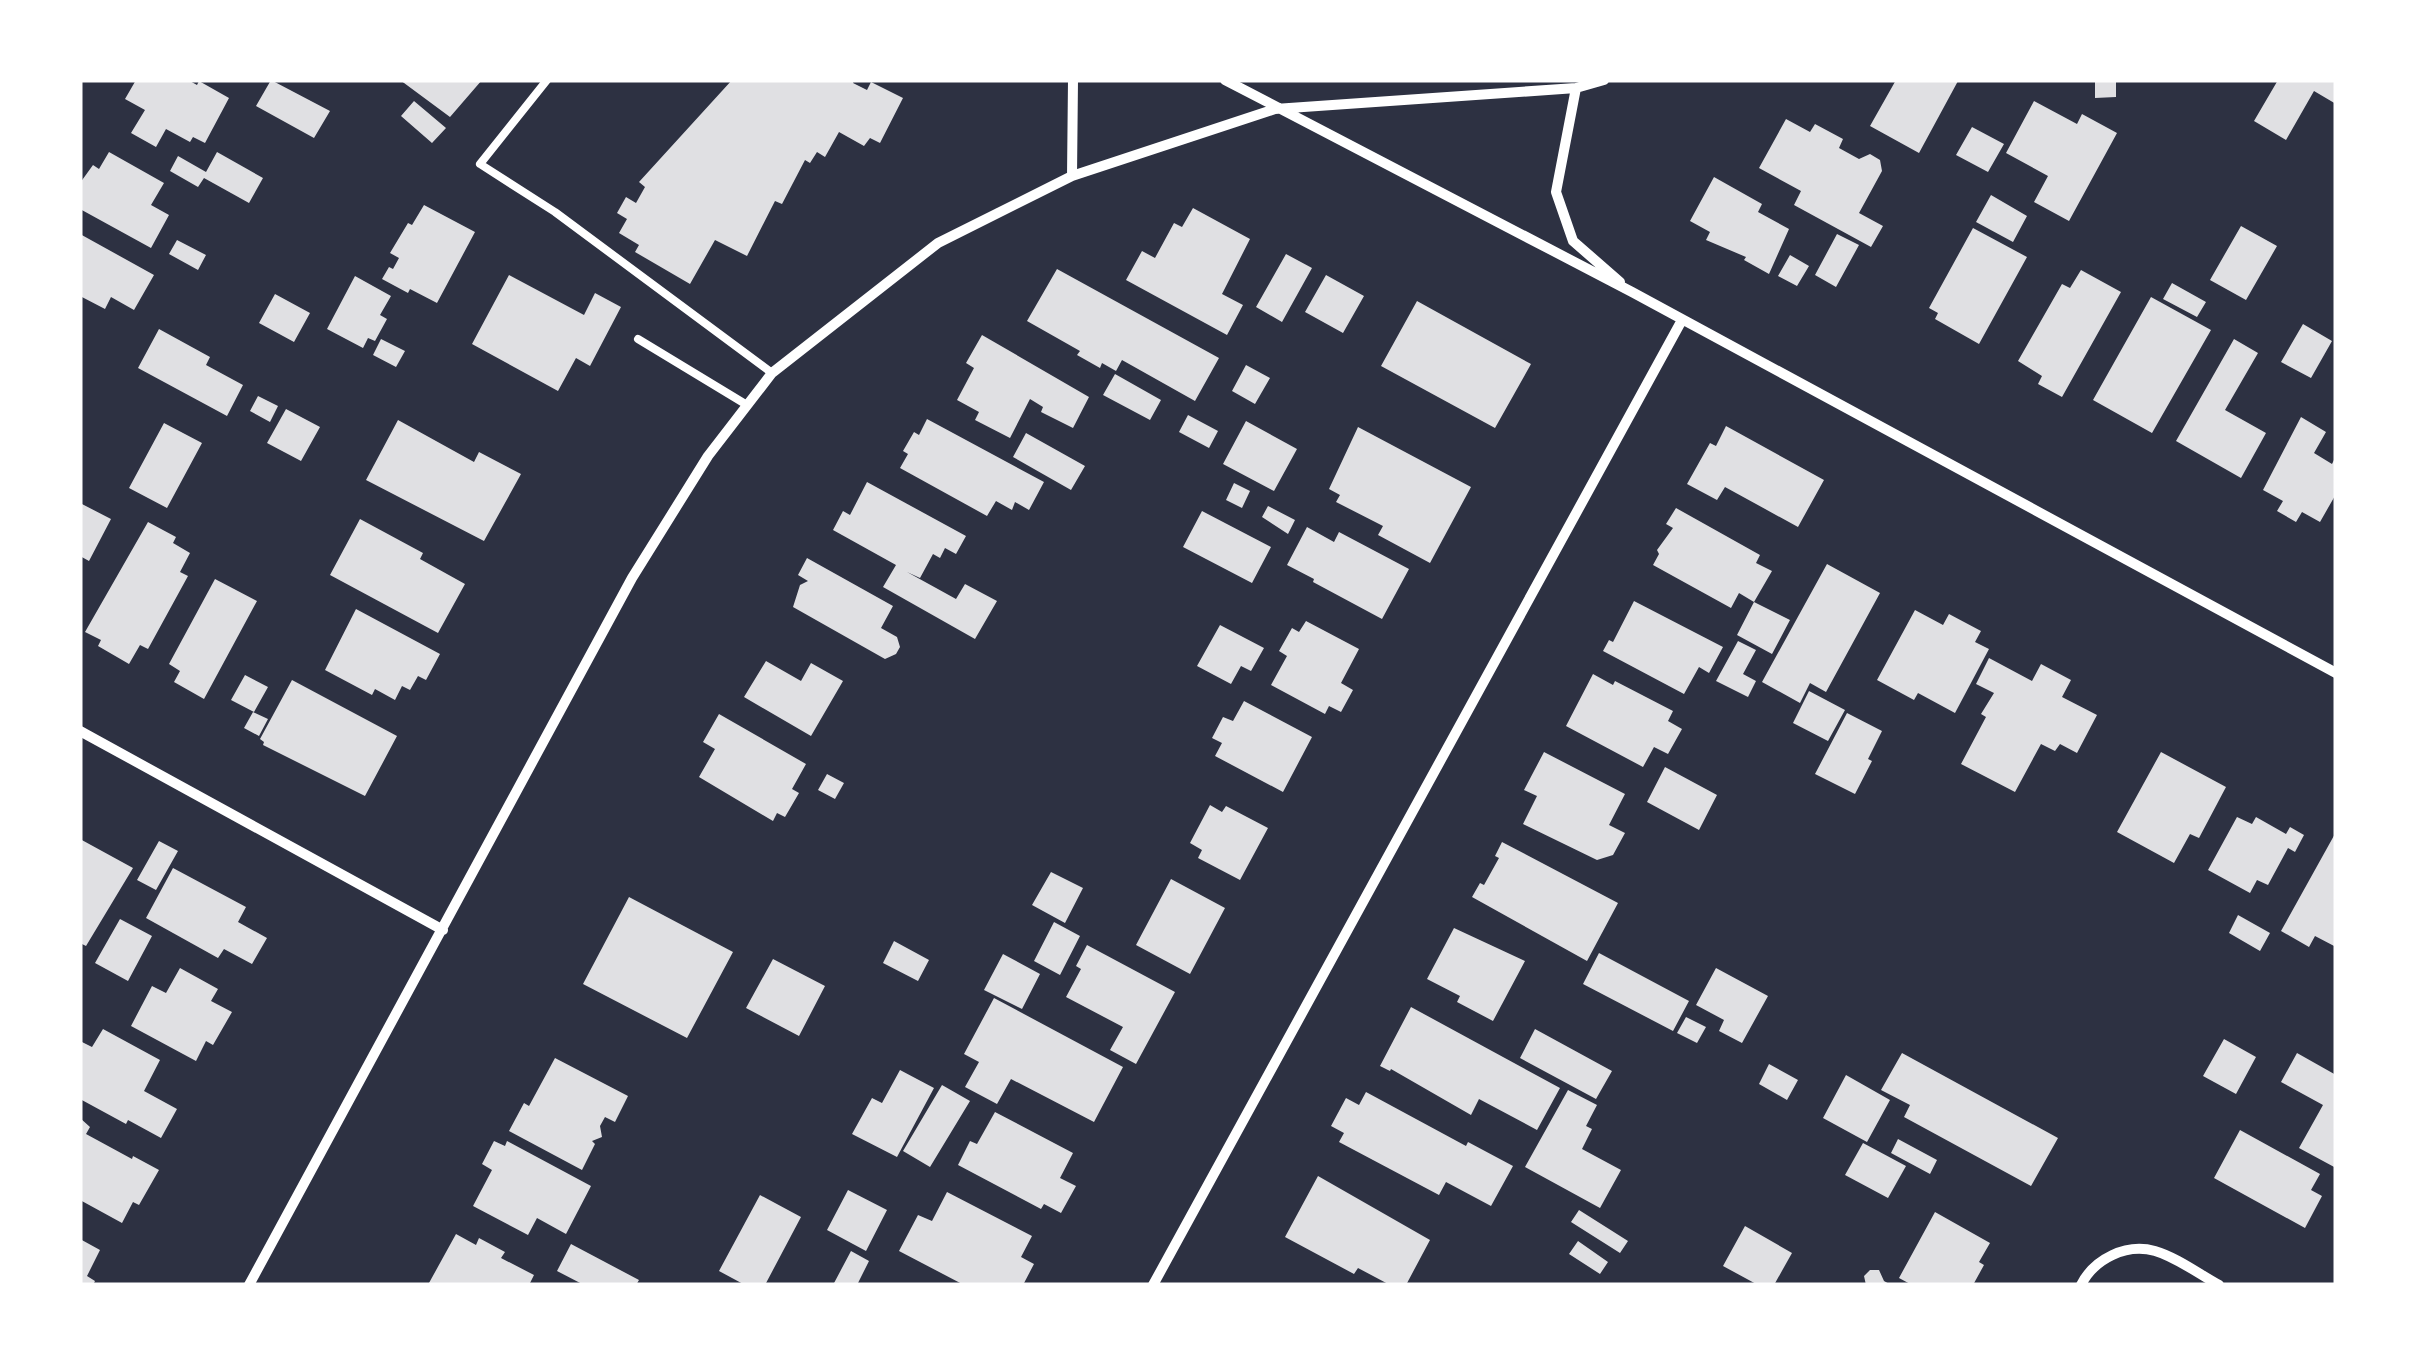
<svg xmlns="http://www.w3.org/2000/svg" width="2416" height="1365" font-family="'Space Grotesk',sans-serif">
<rect width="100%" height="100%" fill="#2d3142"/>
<path fill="#e0e0e3" d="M136 80H188L197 85 199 81 229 98 205 143 193 137 190 142 166 129 156 147 131 133 145 110 125 99Z
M271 80 330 111 314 138 256 106Z
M400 80H482L450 117Z
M732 80H854L853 83 867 90 871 82 903 98 880 143 870 138 864 146 839 132 825 157 817 152 810 163 805 160 782 204 775 201 747 256 715 240 690 284 635 252 639 245 619 233 627 219 617 213 626 197 636 203 645 187 639 182Z
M1896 80 1958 81 1919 153 1870 126Z
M2095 80H2116V97L2095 98Z
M2278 80H2336V104L2314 91 2286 140 2254 121Z
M414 101 446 128 432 143 401 116Z
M2034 101 2077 124 2082 114 2117 133 2069 221 2034 202 2048 176 2006 153Z
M1786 119 1810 132 1815 124 1843 139 1839 148 1859 159 1870 154 1880 160 1882 171 1859 213 1883 226 1871 247 1794 205 1801 191 1759 168Z
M1972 127 2004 144 1988 172 1956 155Z
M109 152 164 183 151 205 169 215 151 248 80 209V183L93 165 99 169Z
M217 152 263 178 249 203 204 178 198 187 170 171 178 156 206 172Z
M1714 177 1762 204 1758 212 1789 229 1769 274 1744 260 1746 257 1706 240 1710 232 1690 221Z
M1991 195 2027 216 2013 242 1976 222Z
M424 205 475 232 437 303 410 289 408 293 382 279 389 267 393 269 399 258 390 253 408 223 412 225Z
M1193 208 1250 239 1222 294 1243 305 1227 335 1126 280 1142 251 1155 258 1174 223 1182 227Z
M2241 226 2277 246 2246 300 2210 280Z
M1973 228 2027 257 1979 344 1935 319 1938 313 1929 308Z
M80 234 154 275 134 310 111 297 105 309 80 296Z
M1837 234 1859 245 1836 287 1815 275Z
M177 240 206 255 198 270 169 254Z
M1286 254 1312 268 1282 322 1256 307Z
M1790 255 1809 266 1797 286 1778 276Z
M1057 269 1219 358 1195 401 1122 360 1116 371 1102 363 1100 368 1077 355 1080 351 1027 321Z
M2081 270 2121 292 2062 397 2038 384 2042 376 2018 361 2062 284 2070 288Z
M509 275 584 315 595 293 621 307 590 366 576 358 558 391 472 344Z
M1326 275 1364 296 1343 333 1305 312Z
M355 276 391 296 380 315 387 319 375 341 368 338 363 348 327 329Z
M2172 283 2206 302 2197 317 2163 299Z
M275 294 310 313 294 342 259 323Z
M2151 297 2211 330 2152 433 2093 400Z
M1417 301 1531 364 1495 428 1381 366Z
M2303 324 2332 341 2311 378 2281 362Z
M159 329 210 357 206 365 243 385 227 416 138 368Z
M982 335 1089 397 1073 428 1041 412 1043 407 1030 399 1010 438 975 420 979 412 957 400 974 368 966 363Z
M381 339 405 351 396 367 373 355Z
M2234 339 2258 353 2225 410 2266 433 2241 478 2176 441Z
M1246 365 1270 378 1255 404 1232 391Z
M1115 374 1161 400 1150 420 1103 395Z
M258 396 278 406 270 422 250 411Z
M286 409 320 427 301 461 267 443Z
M1188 415 1218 431 1209 448 1179 432Z
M2301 417 2326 432 2314 453 2332 464 2336 456V494L2320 522 2302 512 2296 522 2277 511 2283 501 2263 490Z
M927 419 1044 482 1029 510 1015 502 1012 510 996 501 987 516 900 468 908 454 903 451 914 432 919 435Z
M398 420 474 462 479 452 521 474 484 541 366 480Z
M1246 421 1297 449 1274 491 1223 464Z
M164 423 202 443 167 508 129 488Z
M1726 426 1824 480 1798 527 1725 487 1717 500 1687 484 1710 443 1716 446Z
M1358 427 1471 487 1430 563 1378 535 1383 526 1336 502 1340 495 1329 489Z
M1026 433 1085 466 1071 490 1013 457Z
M867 482 966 536 956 554 945 548 940 558 933 554 920 578 907 572 956 599 965 584 997 601 975 639 883 587 896 565 833 530 843 511 850 515Z
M1234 483 1250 491 1242 508 1226 500Z
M80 503 111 519 89 561 80 556Z
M1268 506 1295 520 1288 534 1262 517Z
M1676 508 1760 555 1756 563 1772 571 1754 602 1739 593 1731 608 1653 565 1659 554 1657 550 1673 528 1666 524Z
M1202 511 1271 547 1252 583 1183 547Z
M360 519 423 553 420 559 465 584 438 633 330 575Z
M148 522 176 537 173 543 190 553 180 572 188 576 148 649 140 645 129 664 98 646 101 640 85 632Z
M1307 527 1334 542 1339 532 1409 569 1382 619 1313 582 1314 579 1287 565Z
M807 558 893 606 881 628 897 637 900 647 896 654 885 659 793 607 800 585 808 581 798 575Z
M1827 564 1880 593 1826 692 1810 683 1800 703 1762 682Z
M215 579 257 601 204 699 174 682 180 671 169 664Z
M1634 601 1723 647 1709 673 1699 667 1684 694 1603 651 1609 640 1613 642Z
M1754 602 1790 620 1772 654 1737 635Z
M356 609 440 654 426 680 418 676 410 690 402 686 395 700 375 689 372 695 325 670Z
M1915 610 1943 625 1949 614 1981 631 1975 642 1989 649 1955 713 1918 693 1914 700 1877 680Z
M1306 621 1359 649 1341 683 1353 690 1341 712 1329 706 1325 714 1271 685 1287 656 1279 651 1292 628 1299 632Z
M1220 625 1264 648 1251 671 1241 666 1231 684 1197 666Z
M1738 641 1756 650 1743 674 1756 681 1748 697 1716 681Z
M1989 658 2032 681 2041 664 2071 680 2062 697 2097 715 2077 753 2060 744 2055 751 2041 744 2015 792 1961 764 1986 717 1981 714 1994 693 1976 684Z
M766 661 801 681 811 663 843 681 811 736 744 697Z
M1593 674 1613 685 1615 681 1673 711 1668 721 1682 729 1668 754 1654 747 1643 767 1566 726Z
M245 675 268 687 254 712 231 700Z
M292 680 397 736 365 796 263 745 264 742 260 739Z
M1809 691 1845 710 1828 741 1793 723Z
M1244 701 1312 737 1283 792 1215 756 1222 743 1212 738 1223 717 1233 721Z
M253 712 268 719 259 736 244 728Z
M1847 713 1882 731 1868 759 1872 761 1855 794 1815 774Z
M719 714 806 764 792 789 799 793 785 817 777 813 773 821 699 777 715 749 703 742Z
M1544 752 1625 794 1609 825 1625 833 1613 855 1597 860 1523 824 1537 796 1524 790Z
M2161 752 2226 787 2199 838 2190 834 2174 863 2117 832Z
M1665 767 1717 795 1699 830 1647 802Z
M827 774 844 783 835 799 818 790Z
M1210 805 1222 812 1226 806 1268 828 1240 880 1198 858 1202 850 1190 843Z
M2237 817 2252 824 2256 817 2286 834 2290 827 2304 835 2295 852 2288 848 2268 885 2257 880 2250 893 2208 870Z
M2336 832V947L2315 936 2309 947 2281 931Z
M80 839 133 868 86 946 80 943Z
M159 841 178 851 156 890 137 880Z
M1502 842 1618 903 1587 961 1472 897 1480 883 1484 885 1499 858 1495 856Z
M173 868 246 907 238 922 267 938 252 964 224 949 218 958 146 918Z
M1051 872 1083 888 1065 923 1032 905Z
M1171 879 1225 908 1190 974 1136 945Z
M629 897 733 952 687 1038 583 984Z
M2238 915 2270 933 2260 951 2229 933Z
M120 919 152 936 128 981 95 963Z
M1054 922 1080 936 1060 975 1034 961Z
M1454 928 1525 961 1493 1021 1457 1002 1460 996 1427 979Z
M894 941 929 960 918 981 883 963Z
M1087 945 1175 992 1136 1064 1110 1050 1123 1027 1066 997 1081 969 1076 966Z
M1599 953 1689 1001 1673 1031 1583 984Z
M1003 954 1040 974 1022 1009 984 990Z
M773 959 825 986 799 1036 746 1008Z
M180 968 218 989 211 1001 232 1012 213 1045 206 1041 196 1061 131 1026 152 986 166 993Z
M1716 968 1768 996 1742 1043 1719 1031 1724 1020 1696 1005Z
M994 998 1123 1067 1094 1122 1011 1079 997 1104 965 1087 979 1062 964 1054Z
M1411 1007 1560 1088 1537 1130 1479 1099 1471 1115 1391 1069 1390 1071 1380 1066Z
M1686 1017 1706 1027 1697 1043 1677 1033Z
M103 1029 160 1060 144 1091 177 1109 161 1138 128 1120 126 1124 80 1099V1041L92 1047Z
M1535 1029 1612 1071 1596 1099 1520 1058Z
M2224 1039 2256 1057 2236 1094 2203 1076Z
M1902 1053 2058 1138 2031 1186 1904 1117 1910 1105 1881 1090Z
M2297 1053 2336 1075V1168L2299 1148 2323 1105 2281 1082Z
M555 1058 628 1096 615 1122 605 1117 600 1126 602 1137 592 1141 595 1144 582 1170 509 1131 524 1103 529 1106Z
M1769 1064 1798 1080 1787 1100 1759 1084Z
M900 1070 934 1088 897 1157 852 1134 872 1098 882 1103Z
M1846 1075 1890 1100 1867 1142 1823 1118Z
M942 1085 970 1101 930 1167 903 1151Z
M1568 1090 1597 1105 1586 1126 1592 1129 1582 1149 1621 1170 1600 1208 1525 1167Z
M1366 1092 1466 1146 1468 1142 1513 1166 1491 1206 1446 1182 1439 1195 1339 1142 1344 1133 1331 1126 1346 1098 1359 1105Z
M995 1112 1073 1153 1060 1178 1076 1186 1061 1213 1044 1204 1041 1209 958 1165 970 1141 977 1144Z
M80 1118 90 1127 86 1134 132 1159 133 1156 159 1170 139 1205 133 1202 122 1223 80 1200Z
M2240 1130 2320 1174 2311 1190 2322 1196 2305 1228 2214 1178Z
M1898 1139 1937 1160 1930 1174 1891 1153Z
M494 1141 505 1146 507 1141 591 1186 566 1234 537 1218 528 1235 473 1206 492 1170 482 1164Z
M1863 1143 1906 1166 1888 1198 1845 1175Z
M1318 1176 1430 1240 1406 1285H1390L1358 1268 1354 1274 1285 1237Z
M848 1190 887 1210 866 1251 827 1230Z
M947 1192 1032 1236 1021 1257 1034 1264 1023 1285H964L899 1251 918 1215 932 1221Z
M760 1195 801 1217 765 1285H745L719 1271Z
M1579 1210 1628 1241 1620 1253 1571 1222Z
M1935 1212 1990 1243 1979 1262 1984 1265 1973 1285H1912L1899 1278Z
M1745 1226 1792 1253 1774 1285H1758L1723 1266Z
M456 1234 476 1245 479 1238 505 1252 501 1258 534 1275 529 1285 429 1283Z
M80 1239 100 1250 87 1276 95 1281 93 1285H80Z
M1578 1241 1608 1262 1600 1274 1569 1254Z
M571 1244 639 1280 636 1285H584L557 1271Z
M851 1251 869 1261 857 1285H833Z
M1870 1270H1879L1884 1281 1891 1285H1866L1864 1276Z"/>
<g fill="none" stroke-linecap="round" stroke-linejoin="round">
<path stroke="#fff" stroke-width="8" d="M547 80 480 164 555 212 772 373
M638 339 747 405"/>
<path stroke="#fff" stroke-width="10" d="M1225 80 1632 292 2336 673
M1576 88 1556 192 1573 241 1620 282
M1072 176 1073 80
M80 731 443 930
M249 1285 632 578 708 456 772 373 938 243 1072 176 1275 109 1576 88 1604 80
M1153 1285 1682 320
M2081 1285C2094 1259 2126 1243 2155 1251 2176 1257 2199 1274 2219 1285"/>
</g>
<rect width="2416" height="1365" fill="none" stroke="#ffffff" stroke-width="165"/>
</svg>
